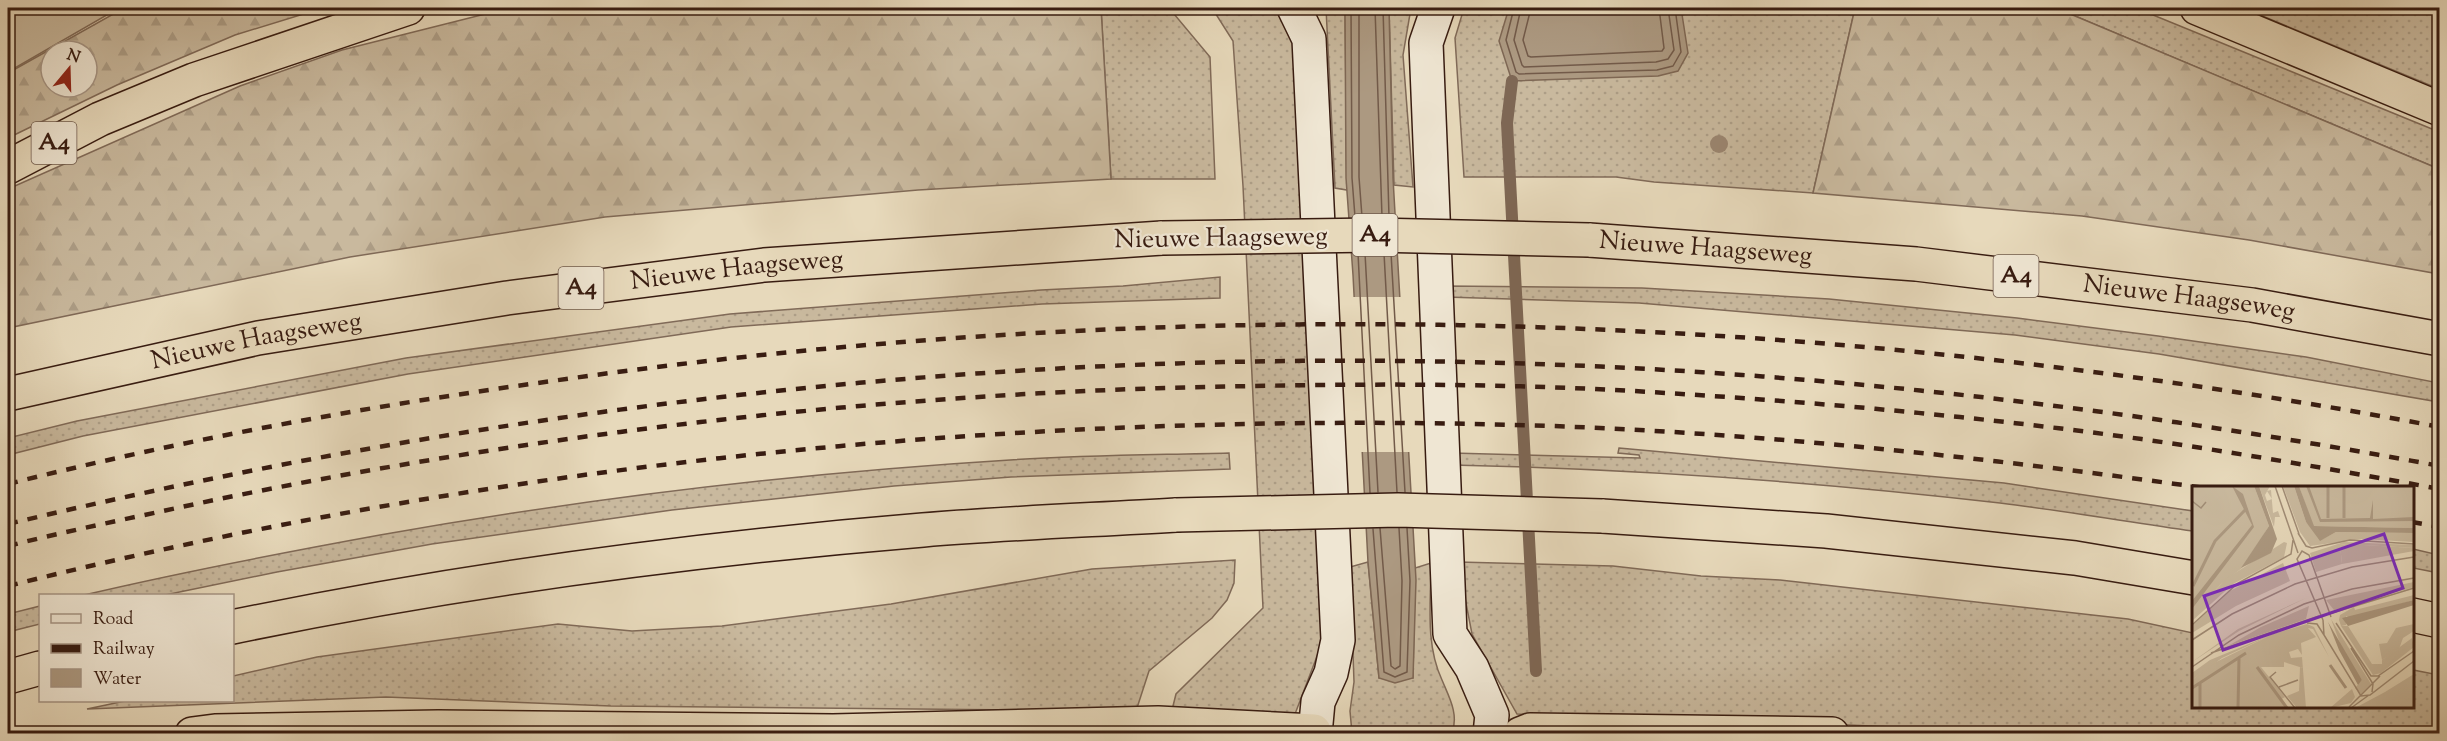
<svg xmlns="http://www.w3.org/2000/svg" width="2447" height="741" font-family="'Sorts Mill Goudy',serif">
<defs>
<pattern id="grass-dots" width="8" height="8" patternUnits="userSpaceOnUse" patternTransform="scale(1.5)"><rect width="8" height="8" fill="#c9b99e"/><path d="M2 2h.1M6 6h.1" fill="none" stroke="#ad9e87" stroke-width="1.8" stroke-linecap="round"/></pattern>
<pattern id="forest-firs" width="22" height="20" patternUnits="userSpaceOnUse" patternTransform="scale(1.5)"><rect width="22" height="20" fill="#c9b99e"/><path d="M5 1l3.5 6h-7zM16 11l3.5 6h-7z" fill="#ad9e87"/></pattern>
</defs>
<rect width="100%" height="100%" fill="#e7d9bb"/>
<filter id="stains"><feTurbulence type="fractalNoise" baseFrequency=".00333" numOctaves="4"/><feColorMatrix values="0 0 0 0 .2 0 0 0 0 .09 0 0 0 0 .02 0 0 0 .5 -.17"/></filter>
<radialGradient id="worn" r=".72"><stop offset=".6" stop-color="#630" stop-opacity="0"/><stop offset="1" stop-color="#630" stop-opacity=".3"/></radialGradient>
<path fill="url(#grass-dots)" stroke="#806a58" stroke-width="1.5" d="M1101 8H1173L1174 14 1210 57 1215 179H1111Z
M1212 8H1278L1300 57 1327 630 1295 714H1171L1176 694 1263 608 1243 186 1233 41Z
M1326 8H1345L1347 190 1335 188Z
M1389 8H1411L1403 55 1413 187 1394 185Z
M1464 8H1855L1813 193 1654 182 1616 177H1464L1455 38Z
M2056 8H2136L2432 129 2439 132V169Z
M2243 8H2439V89Z
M1220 277V298L1042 304 731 327 408 374 83 436 8 455V438L77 421 406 358 730 314 1041 290 1123 286Z
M1445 286 1642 288 1829 299 2017 318 2158 336 2306 357 2439 383V402L2159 354 2015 335 1639 303 1446 297Z
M1619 448 2004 483 2193 511V531C2129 522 2065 511 2000 503 1819 482 1635 469 1452 465V453L1640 458 1639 455 1618 453Z
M1229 453 1230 469 1011 477 894 486 672 510 432 544 277 572 165 595H84C182 572 281 553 380 535 589 498 798 473 1010 460 1084 455 1155 455 1229 453Z
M2413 549 2439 555V573L2413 568Z
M1235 560 1234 583 1227 600 1212 618 1149 671 1136 711 611 706 386 697 87 709 125 701 232 700 233 676 317 657 558 624 632 631 722 626 891 604 1092 569Z
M1368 562 1379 678H1413L1415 568 1431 563C1431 602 1425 644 1442 680 1449 697 1459 714 1452 733H1352L1350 711 1354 682 1350 567Z
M1458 562 1613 566 1701 576 1780 580 2128 619 2193 633 2194 706H2412L2413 670 2439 675V733L2045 734 1718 719 1517 714 1472 634Z
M40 606V624L8 632V614Z"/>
<path fill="url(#forest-firs)" stroke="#806a58" stroke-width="1.5" fill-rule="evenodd" d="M124 8H323L235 35 117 85 8 138V73ZM51 51H87V87H51Z
M509 8H1101L1111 179 918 190 605 217 350 257 8 328V189L240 86 342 50Z
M1855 8H2056L2439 169V274L2249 240 2082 216 1813 193Z"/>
<path fill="#c9b99e" stroke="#806a58" stroke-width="1.5" d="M8 8H119L8 72Z"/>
<path fill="#ac9981" stroke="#7e6754" stroke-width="1.5" d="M1345 8H1389L1393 178 1416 580 1413 678 1395 683 1379 678 1368 562 1353 275 1346 178Z
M1509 8H1681L1688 53 1678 71 1658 76 1512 81 1499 41Z"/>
<path fill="#e7d9bb" d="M1351 297H1403L1411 452H1359Z"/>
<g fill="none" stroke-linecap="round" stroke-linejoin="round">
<path stroke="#725a49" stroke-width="1.5" d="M1351 8 1352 178 1355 217
M1359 8V177L1362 217
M1375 8 1382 217
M1383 8 1389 217
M1514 8 1506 40 1516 72 1519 74 1657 70 1673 66 1681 52 1675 8
M1521 8 1514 40 1522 65 1524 67 1656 62 1668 59 1674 50 1668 8
M1531 8 1523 40 1528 56 1531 57 1662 51 1664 48 1659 8
M1358 253 1370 493
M1365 253 1378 492
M1384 253 1397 492
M1391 253 1405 492
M1380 528 1391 666 1395 669 1400 666 1402 581 1399 528
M1373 529 1384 672 1395 677 1407 672 1410 581 1407 528"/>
<path stroke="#7e6754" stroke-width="12" d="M1512 81 1507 123 1536 671"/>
<g stroke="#381c11" stroke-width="36">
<path id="secondary" d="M1294 8 1309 39 1338 640 1331 673 1318 702 1315 734
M1438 8 1426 43 1450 634 1472 668 1492 715 1490 734"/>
</g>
<g stroke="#381c11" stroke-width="36">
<g id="motorway">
<path d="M2197 8 2440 109"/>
<path d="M8 167 100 119 194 80 408 8"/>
<path id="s1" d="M1589 240 1916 264 2252 305 2440 339"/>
<path id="s2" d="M8 394 258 338 507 298 764 265 1162 238"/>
<path d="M1602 516 1826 531 2075 558 2194 578"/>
<path d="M2412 615 2440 621"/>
<path d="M232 627C460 580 692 549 923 530 1007 523 1092 520 1176 515"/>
<path d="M8 677 40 668"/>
<path d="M192 734 215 731 438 727 833 731 1158 723 1314 731"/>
<path d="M1520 734 1530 730 1832 734"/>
</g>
</g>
<use href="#secondary" stroke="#efe6d3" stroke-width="33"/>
<use href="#motorway" stroke="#e7d9bb" stroke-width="33"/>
<path stroke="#381c11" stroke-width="4.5" stroke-dasharray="10 10" stroke-linecap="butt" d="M8 484C186 439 369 406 552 381 1182 291 1815 309 2440 427
M2412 522 2440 527
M8 524C462 415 931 356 1399 361 1748 364 2096 402 2440 466
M8 546C71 530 136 517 200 503 517 437 841 398 1165 388 1321 384 1477 382 1633 391 1805 401 1977 416 2148 440 2245 454 2342 471 2440 489
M8 586C507 460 1038 409 1552 426 1771 434 1988 458 2205 488"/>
<g stroke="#381c11" stroke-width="36" stroke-linecap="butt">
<path id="motorway-bridge" d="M1162 238 1375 235 1589 240
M1176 515 1398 510 1602 516"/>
</g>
<use href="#motorway-bridge" stroke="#e7d9bb" stroke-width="33"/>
</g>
<circle fill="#9b8671" cx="1719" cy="144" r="9"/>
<g text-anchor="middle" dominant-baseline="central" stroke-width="4.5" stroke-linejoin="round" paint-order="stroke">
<g fill="#efe6d3" stroke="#6f594b" stroke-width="1.5">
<rect x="31.5" y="122" width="45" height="42" rx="4.5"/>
<rect x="1352.5" y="214" width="45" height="42" rx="4.5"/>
<rect x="1993.5" y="255" width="45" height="42" rx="4.5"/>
<rect x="558.5" y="267" width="45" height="42" rx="4.5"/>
</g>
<g font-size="24" font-weight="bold" fill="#381c11">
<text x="54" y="143">A4</text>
<text x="1375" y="235">A4</text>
<text x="2016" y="276">A4</text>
<text x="581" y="288">A4</text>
</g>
<g font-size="26" fill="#381c11" stroke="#efe6d3">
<text transform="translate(1221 239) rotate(-1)">Nieuwe Haagseweg</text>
<text stroke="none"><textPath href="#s1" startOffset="117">Nieuwe Haagseweg</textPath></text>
<text stroke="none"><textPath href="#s2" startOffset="740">Nieuwe Haagseweg</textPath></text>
<text stroke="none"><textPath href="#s1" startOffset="603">Nieuwe Haagseweg</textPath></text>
<text stroke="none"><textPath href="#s2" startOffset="254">Nieuwe Haagseweg</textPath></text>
</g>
</g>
<g transform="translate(2192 486)">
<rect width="222" height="222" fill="#e7d9bb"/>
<path d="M54 0H62L77 40 50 82 28 99 61 54ZM67 0H78L73 9 75 15 80 13 75 5 79 4 81 27 86 25 88 31H83L82 41ZM91 0H102L114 36 131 53 144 46 222 47V56L169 53 118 60 108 46ZM152 56 222 59V62L155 58 148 59 150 78 124 86 118 67ZM222 96V101L142 124 134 114ZM222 109V114L159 132 154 130V139L149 140 147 134 148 129 162 121 163 124ZM114 112 47 145 0 176 46 143ZM117 120 114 133 36 160 69 141ZM139 133 179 198 169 208 163 202 170 194 152 168ZM115 138 122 141 137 171 121 143 116 142 124 151 109 157 110 169 106 163 97 166 99 172 110 171 114 222H111V182L92 176V181H69L93 211 88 214 94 222H0V194L20 178 81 148ZM222 138V145L211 152 207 163 190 174 187 158 195 157 204 142ZM160 203 163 211 159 217 138 222Z" fill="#c9b99e"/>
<path d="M107 0H114L138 36 222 35V42L121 40ZM92 56 95 57 92 71 41 98 0 135V129L35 92ZM155 58 222 62V65L150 78 148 59ZM91 77 98 95 44 120 0 147V140L38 105ZM149 140H156L180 178H190V174L220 152 222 161 189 187 181 189ZM81 148 30 172 0 194V187L18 174ZM108 181 111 182V222H105L95 210 107 205Z" fill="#c9b99e"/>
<path d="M222 188V222H163L193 206Z" fill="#c9b99e"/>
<path d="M0 0H60L75 41 69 54 0 130ZM113 0H222V33L221 37H134L125 30Z" fill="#c9b99e"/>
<path d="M40 0 51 8 62 41 0 123V115L60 39ZM62 0H67L85 53 79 67 49 82 77 40ZM102 0H107L122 40 222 42V47L144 46 128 55 114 36ZM114 0H117L129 33 178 32 181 14V33L222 31V35L128 36ZM222 114V119L156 140 150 132ZM136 136 170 194 166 199 147 164Z" fill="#ac9981"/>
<path fill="none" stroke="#ac9981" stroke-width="3" d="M136 32V0M152 32V0M1 100 23 55 55 22M138 179 154 202M65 181 95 222M8 196V222M0 202 54 167M46 222 47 171"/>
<path fill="none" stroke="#a18d77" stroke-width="1.5" d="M83 0 106 67M90 0 107 48M0 15 9 22 14 16M106 47 114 60 120 62 158 54 222 58M140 127 222 102M131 134 105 73 110 65 117 69 139 131M131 134 132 149 169 210 178 209 222 175M115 137 125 138 132 149M144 137 179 190H186L222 165M0 139 46 97 99 68 101 54M0 154 40 128 103 98 160 81 222 71M159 162 181 198 180 206M19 167 127 130M0 181 47 149 112 118 160 103 222 92M84 186 78 191 103 222M87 201 106 194M157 221 188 190M159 222 177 209"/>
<path fill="#7b2cbf" fill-opacity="0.15" stroke="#7b2cbf" stroke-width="3" d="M192 48 211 102 31 164 12 110Z"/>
<rect width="222" height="222" fill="none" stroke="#381c11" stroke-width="3"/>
</g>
<rect width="2447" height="741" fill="none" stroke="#e7d9bb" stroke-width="30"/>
<rect x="9" y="9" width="2429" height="723" fill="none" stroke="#381c11" stroke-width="3"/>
<rect x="15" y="15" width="2417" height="711" fill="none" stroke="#381c11" stroke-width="1.5"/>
<rect x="39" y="594" width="195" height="108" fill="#efe6d3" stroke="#a69585" stroke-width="1.5"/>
<rect x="51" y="614" width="30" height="9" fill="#efe6d3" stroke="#a69585" stroke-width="1.5"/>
<text x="93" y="624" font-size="18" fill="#381c11">Road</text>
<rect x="51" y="644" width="30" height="9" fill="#381c11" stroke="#a69585" stroke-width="1.5"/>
<text x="93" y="654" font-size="18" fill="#381c11">Railway</text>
<rect x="51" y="669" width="30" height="18" fill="#ac9981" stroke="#a69585" stroke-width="1.5"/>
<text x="93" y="684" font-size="18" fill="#381c11">Water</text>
<g transform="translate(69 69) rotate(19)"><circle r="28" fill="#efe6d3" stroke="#a69585" stroke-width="1.5"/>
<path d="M0-4.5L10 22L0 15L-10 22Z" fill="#8f2418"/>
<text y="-9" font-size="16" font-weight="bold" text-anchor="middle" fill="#381c11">N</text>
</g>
<rect width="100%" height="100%" filter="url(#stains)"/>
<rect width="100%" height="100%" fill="url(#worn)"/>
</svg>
